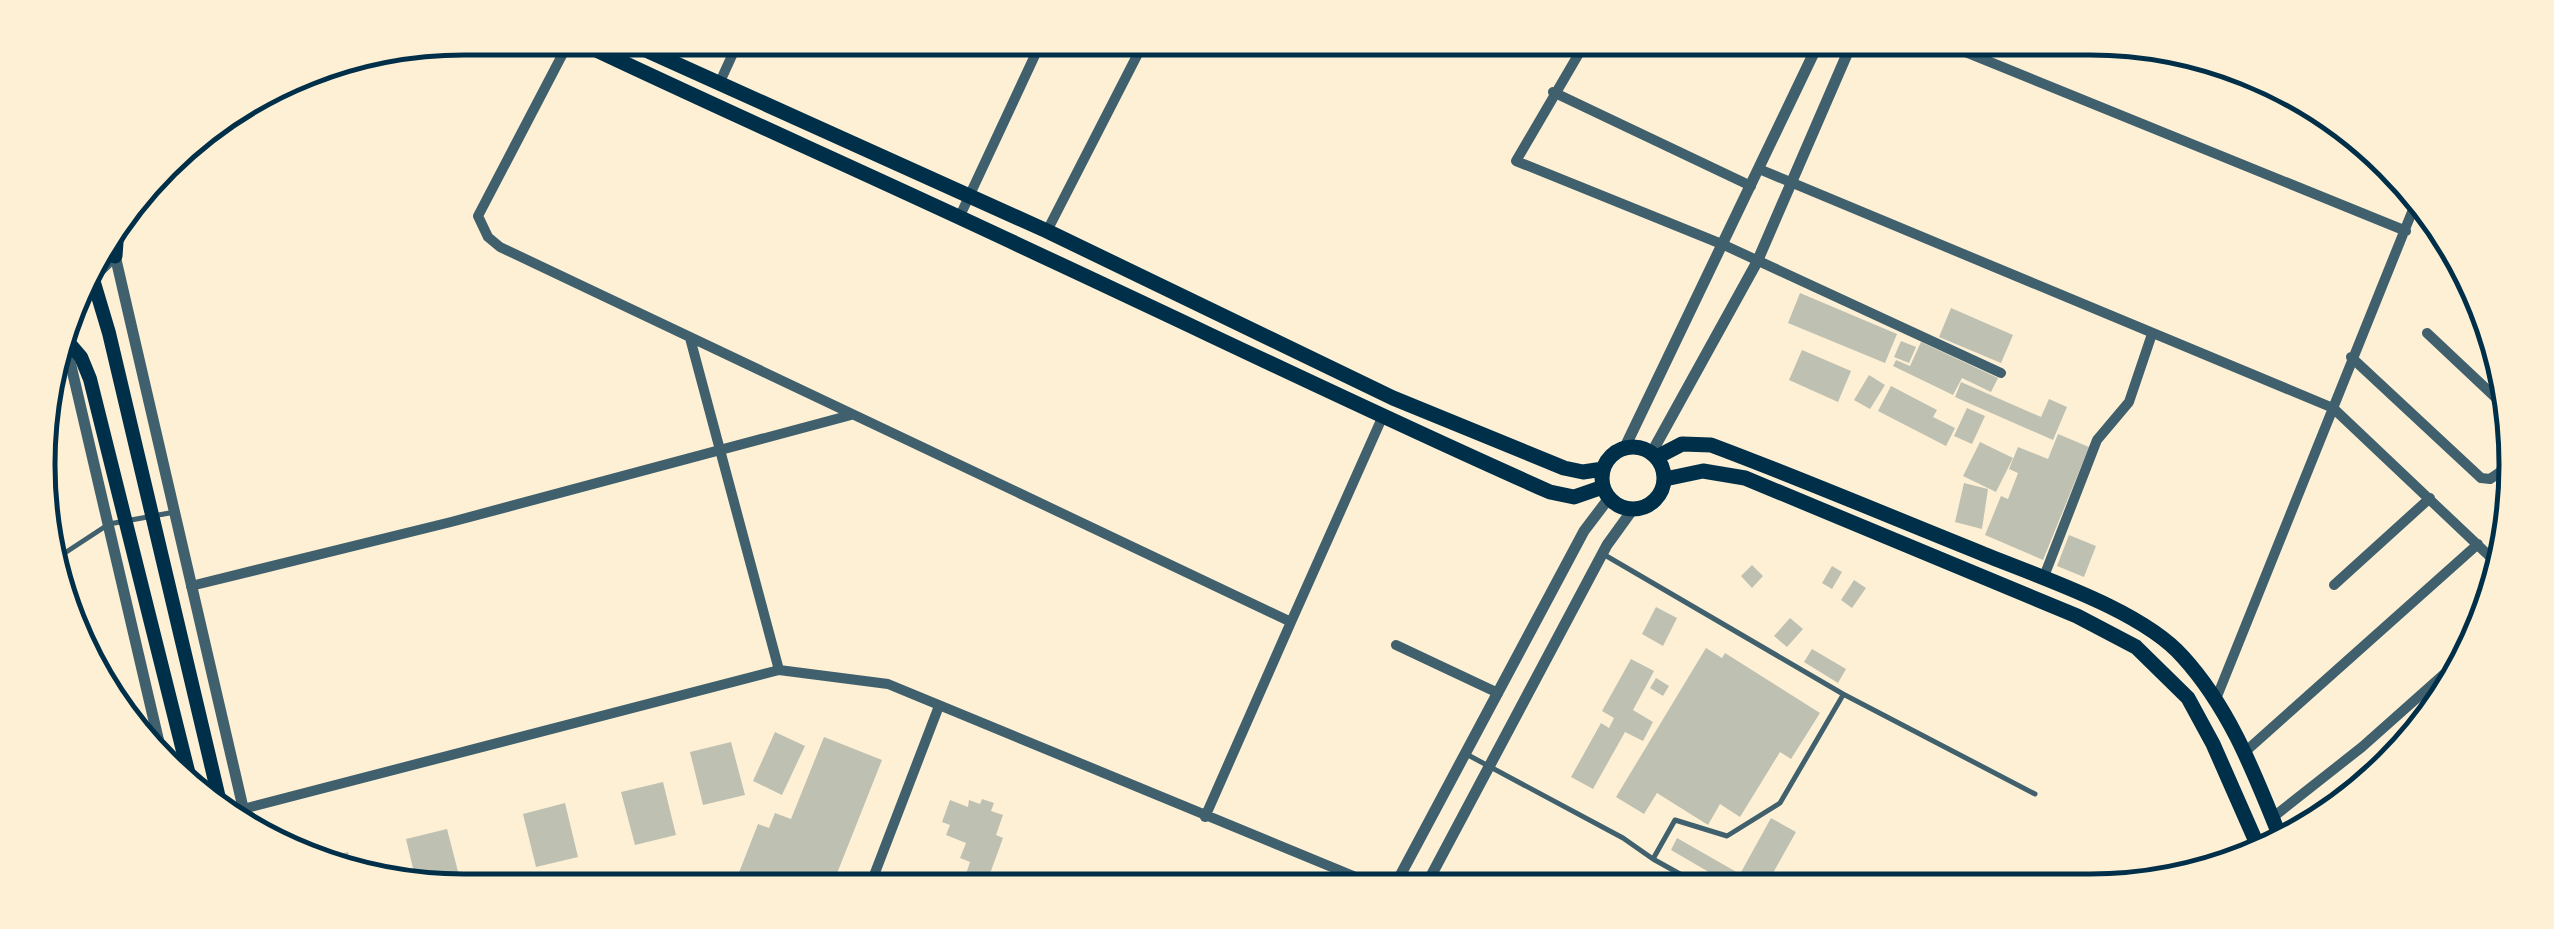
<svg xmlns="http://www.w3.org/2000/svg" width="2554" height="929" font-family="Karla,sans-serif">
<rect width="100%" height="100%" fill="#fdf0d5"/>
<path fill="#bec0b2" d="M1800 293 1897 334 1885 363 1788 323Z
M1951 308 2013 335 2001 363 1939 337Z
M1901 341 1916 347 1909 363 1894 357Z
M1921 342 1998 378 1991 392 1962 378 1953 395 1893 366 1896 360 1910 366Z
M1802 350 1851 371 1838 402 1789 380Z
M1869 375 1885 385 1870 409 1854 400Z
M1961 382 2041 417 2049 399 2067 407 2053 440 1955 397Z
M1891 386 1937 410 1933 417 1955 428 1946 446 1878 411Z
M1967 408 1985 416 1972 444 1954 436Z
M2058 434 2089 447 2043 560 1985 535 2001 496 2008 499 2018 473 2009 469 2018 447 2048 459Z
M1980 442 2013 458 1996 492 1963 476Z
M1964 483 1988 489 1982 529 1955 522Z
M2069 535 2096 546 2084 577 2057 566Z
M1752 565 1763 576 1752 588 1741 576Z
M1832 566 1842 572 1832 589 1822 583Z
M1854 580 1866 588 1852 608 1841 600Z
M1656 607 1677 618 1663 646 1642 634Z
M1790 618 1803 629 1787 647 1774 636Z
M1706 648 1722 658 1725 653 1820 713 1791 759 1780 752 1740 817 1720 804 1708 825 1657 793 1644 814 1616 797Z
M1812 649 1846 669 1838 683 1804 662Z
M1631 659 1654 671 1633 710 1653 722 1643 741 1625 732 1593 789 1571 777 1601 723 1609 728 1614 718 1602 711Z
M1656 678 1669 686 1663 696 1650 688Z
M775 732 805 746 782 795 753 781Z
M824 737 882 760 830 891H777L738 875 758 824 769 828 775 813 791 819Z
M731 742 745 795 703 805 690 752Z
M663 782 676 835 635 845 621 792Z
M982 799 994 803 991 811 1003 815 996 835 1003 838 984 890H973L962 886 970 862 960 858 966 843 946 835 950 825 942 822 950 800 968 807 969 800 980 804Z
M565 803 578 857 536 867 523 814Z
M1771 818 1796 832 1764 889H1738L1671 850 1677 838 1740 874Z
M447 829 461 883 439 888 417 885 406 839Z
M348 852 355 877 317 860Z"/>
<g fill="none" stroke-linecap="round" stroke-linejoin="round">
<path stroke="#3f606c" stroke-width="5" d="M1603 554 1843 694 2035 794
M51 562 109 524 175 512
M88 655 108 685 117 710
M1468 755 1623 838 1653 859 1707 889
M1653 859 1675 820 1727 836 1780 803 1843 695"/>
<path stroke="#3f606c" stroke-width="10" d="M571 38 478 216 488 237 500 247 1291 622 1382 418
M1588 38 1516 161 1724 245 2001 373
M1931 38 2406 231
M719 84 740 38
M1553 92 1751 186
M1759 169 2333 408 2502 568
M959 218 1043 38
M1047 231 1146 38
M2427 333 2512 413
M690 338 779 670 888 684 1385 889
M2351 357 2481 478 2490 479 2509 466
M2043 579 2097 440 2129 402 2152 334
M2334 585 2430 498
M191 586 451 522 851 415
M1396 645 1498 693
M2216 699 2416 202
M2246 751 2478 544
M243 809 779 670
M1205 817 1291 622
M2272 818 2362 747 2470 651
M868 891 939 706"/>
<path stroke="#3f606c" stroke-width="11" d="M114 251 248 829
M76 294 115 256
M65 340 162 755
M1625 447 1821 38
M1652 452 1757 262 1854 38
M1393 889 1584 531 1609 498
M1424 889 1607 545 1633 509"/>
<path stroke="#003049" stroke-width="14" d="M89 266 109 333 223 815
M63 336 81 357 90 379 191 783"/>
<path stroke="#003049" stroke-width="15" d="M571 38C726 112 884 181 1040 255 1210 334 1378 416 1550 492L1574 497 1603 487
M619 38 1047 231 1393 398 1564 468 1583 472 1603 469
M115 256 117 229
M1602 478a31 31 0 1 1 62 0a31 31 0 1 1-62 0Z
M1657 457 1682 444 1711 445C1802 479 1891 517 1981 553 2039 577 2142 610 2183 657 2232 711 2256 778 2283 844
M1665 479 1703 471 1745 478 2077 616 2136 647 2188 698 2213 744 2261 853"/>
</g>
<path d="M0 0H2554V929H0ZM464 55H2090A409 409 0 0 1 2499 464V465A409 409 0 0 1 2090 874H464A409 409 0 0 1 55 465V464A409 409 0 0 1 464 55Z" fill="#fdf0d5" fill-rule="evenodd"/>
<path fill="none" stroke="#003049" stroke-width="5" d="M464 55H2090A409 409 0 0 1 2499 464V465A409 409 0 0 1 2090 874H464A409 409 0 0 1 55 465V464A409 409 0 0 1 464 55Z"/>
</svg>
